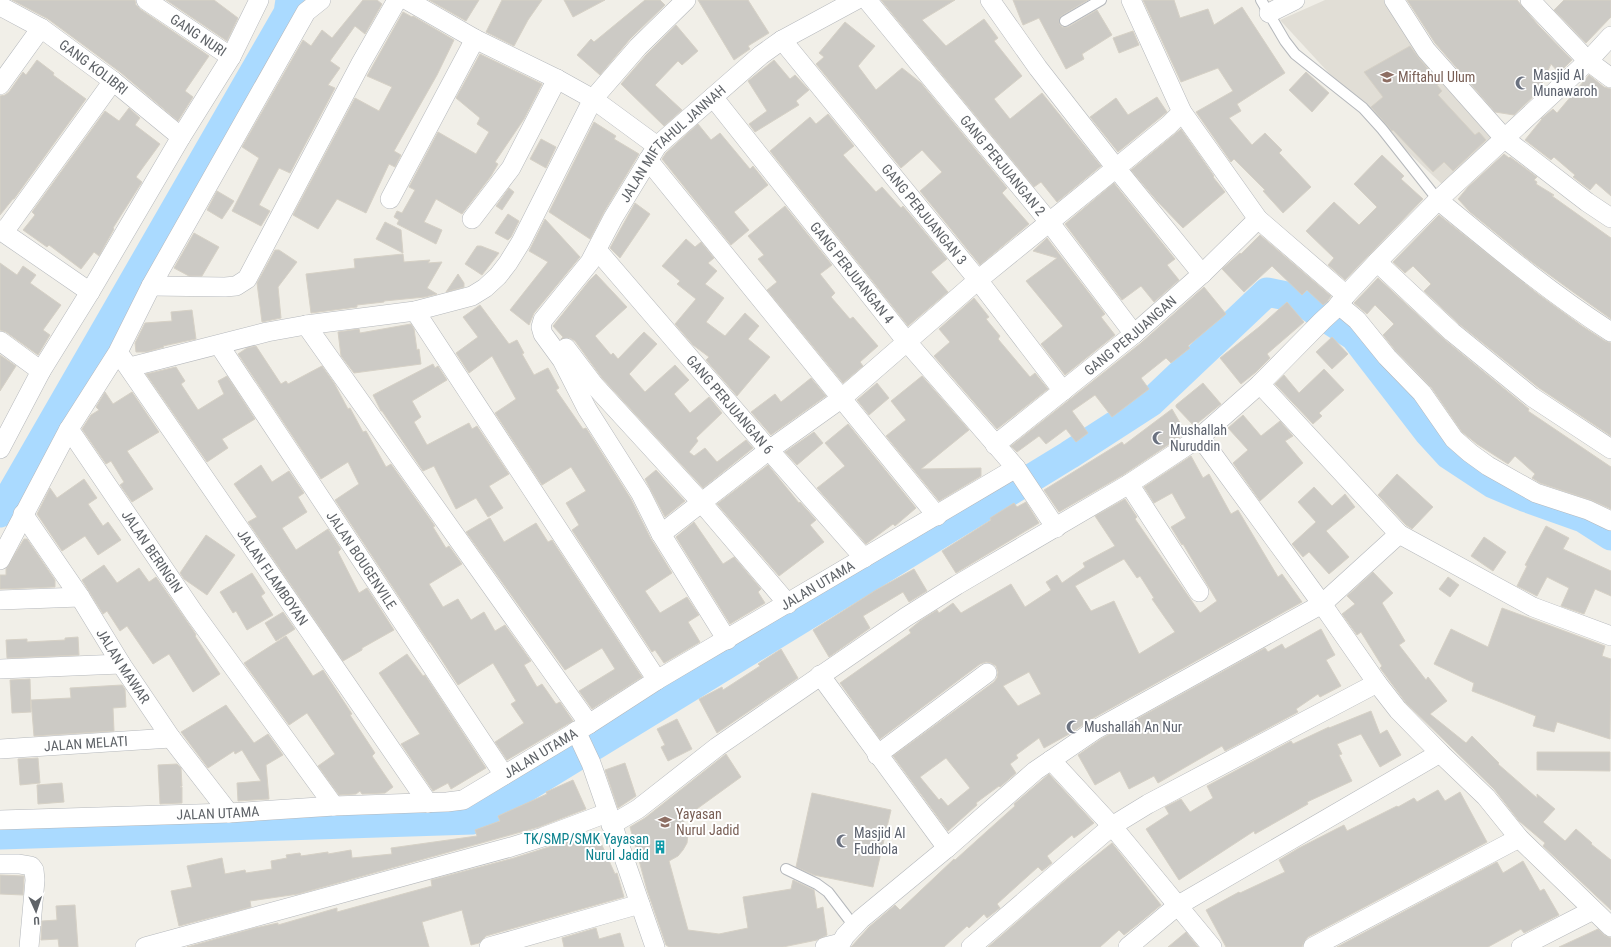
<svg xmlns="http://www.w3.org/2000/svg" width="1611" height="947" font-family="'Roboto Condensed',sans-serif">
<rect width="100%" height="100%" fill="#f1efe8"/>
<path fill="#e1ded6" d="M1325 0H1387L1495 138 1444 186 1363 110 1280 20Z"/>
<g fill="none" stroke-linecap="round" stroke-linejoin="round">
<path stroke="#aadaff" stroke-width="29" d="M0 513 288 13 290 0
M0 835 473 820 1069 455 1151 402 1267 292 1296 298 1354 336 1428 432 1449 455 1493 484 1524 497 1583 518 1611 536"/>
</g>
<path fill="#cccac5" stroke="#d6d1c6" fill-rule="evenodd" d="M12 0H135L136 5 140 9 209 56 185 91 193 97 178 121 120 72 48 19Z
M166 0H214L238 18 227 41Z
M363 0H377L382 4 365 34 355 26 330 61 340 68 328 85 335 88 290 173 279 168 259 205 270 211 261 226 232 211 259 158 242 147 303 40 311 46 322 30 332 38Z
M429 0H479L466 21Z
M502 0H542L528 20 514 46 486 32Z
M564 0H605L573 17Z
M645 0H660L665 5 630 39 600 75 577 55 591 39 594 42Z
M698 0H748L769 33 748 46 750 49 734 60Z
M881 0H955L922 20 946 46 984 19 998 38 994 41 1022 76 994 99 1010 119 1042 93 1101 166 1057 202 1041 182 1034 187Z
M1013 0H1088L1061 16 1059 21 1060 25 1062 27H1068L1097 10 1112 35 1082 54 1084 59 1066 69 1039 18 1023 25Z
M1143 0H1174L1180 18 1208 9 1214 25 1242 7 1253 24 1285 73 1237 104 1241 111 1229 118 1252 145 1265 133 1282 150 1279 153 1311 187 1283 213 1263 191 1265 190 1234 159 1231 162 1196 112 1233 91 1218 68 1181 82Z
M1407 0H1517L1539 26 1572 60 1559 73 1551 64 1538 92 1514 115 1495 112 1435 43Z
M1564 0H1611V17L1586 43 1554 10Z
M403 12 412 17 413 16 454 40 437 75 394 151 401 155 395 167 389 164 366 213 337 199 318 229 293 215 355 98 379 111 392 87 367 76Z
M845 22 875 46 858 66 876 90 902 68 921 83 1007 188 1002 193 1029 224 980 265 920 191 942 172 922 150 901 168 816 64 824 57 819 53Z
M676 25 698 51 682 65 678 61 655 85 682 110 664 126 621 84 646 55Z
M1133 31 1139 45 1119 53 1113 38Z
M1410 46 1418 57 1440 83 1437 85 1442 91 1438 95 1475 135 1479 132 1486 140 1453 171 1444 162 1433 172 1393 130 1392 131 1371 107 1383 97 1364 72Z
M480 54 542 84 524 119 495 162 498 164 491 176 462 214 436 199 424 222 442 230 436 244 397 224 399 220 394 217 397 211 402 213 415 190 409 187 438 132 476 154 489 132 477 124 480 118 456 98Z
M37 60 54 73 53 75 86 99 14 199H13L0 215V96L5 95 9 92 23 72 26 75Z
M774 60 790 79 795 75 809 90 796 101 799 105 755 132 749 124 767 111 748 81Z
M1306 72 1329 93 1312 112 1289 90Z
M1589 75 1604 87 1611 89V196L1596 183 1590 190 1573 177 1575 175 1554 157 1551 160 1525 140 1542 119H1541L1553 109 1557 113Z
M1157 97 1167 112 1118 152 1090 117 1116 98 1128 115Z
M129 108 140 118 135 125 160 144 136 177 142 182 113 228 114 229 99 256 94 252 81 269 49 245 47 247 23 230 35 215 32 212 105 111 119 121Z
M828 114 854 146 843 155 876 192 882 187 901 208 903 206 947 259 931 272 948 292 908 326 770 151 810 117 816 124Z
M594 122 616 136 614 139 639 154 604 212 590 239 549 212Z
M698 124 711 140 720 133 750 169 753 166 768 185 734 212 749 230 731 245 662 159 666 153Z
M1181 129 1214 176 1213 177 1225 192 1183 228 1157 201 1131 170Z
M541 139 556 147 546 168 530 159Z
M1504 154 1509 158 1510 157 1537 177 1534 180 1537 182 1536 184 1554 195 1552 196 1611 238V319L1573 292 1529 260 1470 212 1458 199 1468 187Z
M1382 155 1404 176 1401 179 1423 199 1345 280 1328 265 1334 258 1306 231 1334 202 1359 225 1377 207 1354 184Z
M1114 183 1175 259 1167 265 1179 280 1154 302 1141 286 1122 300 1065 224Z
M509 188 514 192 502 210 496 206Z
M217 191 234 201 222 219 207 210Z
M635 203 650 214 620 258 610 248Z
M785 206 832 265 820 274 835 293 831 297 850 319 853 317 878 346 860 362 863 366 843 383 767 290 777 282 758 259 764 255 748 236Z
M508 214 519 221 511 237 508 240 495 233Z
M1439 215 1538 294 1582 326 1605 341 1611 343V436L1539 388 1459 324 1424 291 1431 284 1413 266 1405 273 1393 262Z
M545 219 580 257 534 313 529 325 510 310 548 262 529 251Z
M385 222 401 230 403 253 376 239Z
M194 233 219 247 202 276H189L174 268Z
M1260 235 1331 296 1327 302 1323 305 1307 290 1302 295 1272 266 1244 292 1222 269 1240 253 1241 254Z
M1047 238 1105 314 1101 317 1115 335 1065 375 1041 344 1063 326 1026 281 1057 258 1033 251Z
M686 239 695 247 701 242 714 258 708 263 717 271 705 284 724 298 706 322 725 336 745 313 759 326 748 339 770 357 737 396 706 360 709 357 693 345 675 324 696 299 677 284 680 281 662 266Z
M477 246H481L499 253 482 275 465 264Z
M275 250H279L297 262 278 287 281 318 262 322 257 283Z
M403 254 404 262 430 260 428 263 442 262 427 288 437 294 425 297 384 301V302L357 305V307L311 313 306 274 355 268 354 259Z
M0 263 17 275 23 266 36 275 30 283 61 305 43 330 50 335 38 355 6 332 0 330Z
M458 274 464 283V287L446 292Z
M596 274 627 307 595 336 611 355 613 353 618 359 644 332 657 344 629 374 645 392 675 365 689 380 674 394 690 413 709 397 722 413 696 438 698 441 689 452 694 456 705 448 717 462 746 440 753 448 703 488 602 378 575 341 570 338 561 339 563 337 553 326 589 281Z
M1378 278 1445 340 1529 409 1528 411 1611 467V509L1591 500 1540 483 1532 478 1535 474 1515 456 1508 464 1477 444 1462 432 1431 387 1395 350 1383 335 1394 324 1375 305 1367 314 1354 303Z
M1204 287 1226 314 1188 346 1190 348 1171 363 1166 358 1141 378 1149 389 1112 417 1095 395 1072 411 1088 433 1076 442 1066 429 1046 444 1039 436 1017 452 1011 446 1141 343Z
M974 298 989 317 986 319 1000 336 998 339 1030 377 1035 373 1048 389 997 429 934 356 950 342 939 329Z
M1287 302 1304 322 1267 354 1270 358 1256 372 1241 384 1220 358 1259 327Z
M480 305 509 344 517 340 524 353 522 354 534 375 548 368 559 388 556 390 583 429 586 428 631 499 651 539 672 573 645 591 660 613 687 597 699 615 688 622 700 642 664 663 655 650 652 652 572 530 579 525 566 503 586 491 571 467 542 485 495 413 516 399 492 356 469 373 456 353 478 337 463 317Z
M192 310 196 339 163 346 164 347 146 352H136L135 343 145 323 172 321 171 312Z
M411 324 414 329 417 350 419 349 421 364 354 373 341 356 338 332 359 329 360 333Z
M1332 337 1348 354 1332 369 1316 352Z
M256 346 281 384 286 381 288 384 322 366 334 383 348 409 350 408 363 432 366 431 386 467 391 464 435 526 433 527 446 548 449 546 462 564 429 584 443 607 458 599 471 620 484 612 495 631 505 625 531 661 524 665 537 687 542 684 556 704 560 702 573 721 507 760 495 742 524 723 511 704 516 701 493 663 458 685 430 642H429L335 500 359 484 348 462 321 479 238 354 247 348Z
M0 355 16 366 0 391Z
M433 364 435 368 438 366 447 380 412 401 421 417 414 422 427 445 469 423 472 429 477 426 509 474 489 486 503 508 488 517 476 498 456 509 434 466 423 471 382 411H381L373 395Z
M176 367 185 381 181 384 198 410 224 394 218 381 227 376 255 419 222 439 228 448 207 462 146 374Z
M1324 369 1344 390 1319 413 1322 416 1313 424 1275 384 1284 375 1299 393Z
M922 376 969 430 921 469 981 468V476L939 501 886 436 906 420 891 401Z
M811 378 826 396 771 435 751 412 775 394 781 402Z
M877 383 889 398 869 415 857 400Z
M1203 383 1221 404 1194 426 1176 407V405Z
M105 392 113 404 132 392 159 432 127 451 153 489 132 502 120 485 124 482 111 461 106 464 82 429 91 415 99 410 96 407Z
M1172 409 1186 433 1123 475 1059 512 1044 490 1122 442 1124 445Z
M1243 415 1261 436 1280 421 1293 436 1285 441 1303 463 1260 501 1233 463 1248 450 1228 428Z
M848 424 916 508 895 526 893 524 866 544 817 488 845 466 825 443Z
M814 432 823 443 797 465 785 452Z
M1191 456 1203 478 1209 474 1231 514 1238 510 1278 577 1282 574 1302 602 1090 720 1071 733 1044 748 1039 738 1016 755 1018 758 1010 764 1016 773 1000 787 999 786 976 803 977 805 948 831 893 756 994 682 997 678 998 672 996 666 991 663 986 662 980 664 880 739 840 683 911 633 909 630 920 621 937 610 939 613 953 603 961 613 1011 584 1025 607 1051 590 1046 582 1057 575 1062 583 1085 567 1083 563 1115 546 1095 516 1125 499 1137 517 1135 519 1200 613 1217 601 1183 544 1182 545 1171 527 1186 518 1172 493 1154 503 1144 487ZM1124 559 1137 578 1140 576 1154 598 1152 599 1175 632 1139 654 1114 601 1091 611 1075 586ZM1029 672 1041 694 1018 706 1003 686ZM946 758 970 788 948 806 941 798 939 800 920 777Z
M261 465 272 482 289 471 304 493 298 497 307 512 282 528 296 550 328 529 341 549 338 552 359 593 367 588 394 630 362 648V650L343 661 248 522 257 517 234 484Z
M768 465 799 503 800 502 816 520 810 525 824 542 779 576 717 504Z
M656 470 685 501 665 517 645 479Z
M1397 474 1433 507 1412 529 1406 525 1378 495Z
M84 479 97 498 88 504 103 526 108 522 121 540 98 555 85 536 62 551 37 514 50 488 57 498Z
M1314 487 1332 506 1345 494 1355 507 1326 531 1349 557 1329 574 1309 552 1303 557 1292 544 1316 522 1298 502Z
M1026 502 1039 523 956 573 942 551 991 520 990 518 1014 503 1017 507Z
M490 518 504 542 536 523 548 542 552 540 642 677 592 709 579 691 615 669 602 648 565 670 466 532Z
M694 522 723 564 734 557 761 589 758 592 765 603 730 624 676 537Z
M1546 526 1569 538 1563 549 1611 571V596L1595 589 1584 614 1561 606 1569 588 1547 577 1537 596 1517 586 1527 566 1525 565Z
M206 535 235 555 207 595 184 579 180 573Z
M1484 537 1506 552 1493 571 1471 556Z
M24 539H27L55 580V587L0 589V575H6V569Z
M104 565 117 583 139 568 149 582 156 577 195 633 196 635 195 636 220 674 193 692 169 654 153 664 127 626 120 631 107 611 103 614 82 580Z
M914 569 927 591 909 602 903 592 863 616 870 628 829 657 813 630 876 590Z
M1373 572 1393 593 1382 603 1405 641 1399 645 1426 680 1428 677 1447 701 1430 714 1466 743 1472 736 1499 763 1498 764 1537 798V794L1555 809 1543 822 1565 841 1576 829 1592 843 1591 844 1611 860V910L1543 846 1545 843 1519 821 1494 789 1406 703 1386 676 1380 668 1382 666 1361 632 1357 635 1342 614 1355 604 1347 596Z
M252 573 265 593 261 596 273 615 247 630 236 611 233 613 220 592Z
M1448 577 1459 585 1450 597 1439 589Z
M1502 608 1605 646 1602 656 1611 659 1610 739 1557 722 1554 732 1533 726 1536 716 1472 691 1474 683 1434 664 1451 629 1488 647Z
M283 612 295 629 276 641 265 623Z
M1321 629 1335 655 1326 660 1341 686 1320 697 1318 694 1296 709 1298 712 1225 751 1222 746 1158 783 1154 776 1129 789 1120 771 1095 785 1078 755 1101 739 1265 648 1268 652 1282 644 1285 649Z
M286 636 313 676 323 670 352 714 350 715 375 753 372 756 393 787 385 793 362 794 360 791 356 794 339 795 318 766 335 754 307 713 289 725 244 663Z
M78 637 79 655 7 658 6 640 27 639V642L65 640V638Z
M781 649 798 678 717 733 699 699 722 687 723 690 760 666 758 664Z
M407 654 423 676 425 675 486 768 451 789 448 783 433 791 401 744 420 734 379 673Z
M30 679 31 712 12 713 10 680Z
M122 685 125 689 126 707 113 708 114 731 34 736 31 700 71 698 70 688Z
M226 705 254 743 268 734 283 755 266 765 269 799 238 801 237 783 261 781 242 750 235 754 234 751 208 768 181 732Z
M1371 711 1380 734 1387 730 1401 755 1380 767 1361 734 1337 744 1342 754 1339 755 1352 781 1307 802 1308 804 1255 834 1254 831 1179 880 1146 829 1169 814 1165 807 1181 799 1190 812 1213 798 1207 786 1291 741 1293 744 1329 727V728Z
M677 719 692 749 668 761 661 747 665 745 657 729Z
M1537 752H1610V771L1537 770Z
M726 754 741 777 683 819 688 834 687 843 683 850 678 856 669 861 688 930 719 934 748 928 743 897 791 889 793 880 814 890 817 909 823 907 827 935 817 940 783 947H669L666 945 647 890 630 827 645 818Z
M38 758 40 783 20 785 18 759Z
M625 763 636 796 618 808 605 770Z
M177 764 181 768 182 786 180 787H182V803L160 804 158 765Z
M1049 774 1094 823 1074 838 1072 835 1047 856 1052 863 1042 871 1038 867 997 904 1000 908 987 918 984 914 969 928 967 926 944 947H851L869 927 895 905 900 910 954 859 955 860 986 832 1015 806 1014 804Z
M573 780 586 809 539 827 298 894 250 901 251 907 179 926 171 891 192 887 187 866 222 858 225 874 245 870 246 873 272 869 271 861 287 858 286 855 300 853 301 856 328 852V854L351 850 352 858 392 854 391 848 477 836 475 830 500 821 498 816 547 794 546 792Z
M62 783 64 802 38 804 37 785Z
M1438 790 1445 801 1460 792 1487 842 1308 937 1304 942 1302 947H1226L1206 910 1239 892 1240 893 1285 872 1279 860 1299 848 1344 825 1347 831 1397 806 1398 807 1414 798 1417 802Z
M812 793 891 810 873 887 814 875 796 867Z
M596 832 615 874 617 873 624 897 486 936 479 943 471 945 462 910 422 922 429 947H187L255 928 278 923V925L337 908V912L432 886 431 880 514 858Z
M1112 843 1161 905 1138 924 1124 935 1119 930 1100 947H988L1067 879Z
M1523 861 1540 891 1544 889 1559 915 1524 933 1521 929 1488 947H1337L1497 862 1503 873Z
M0 875 24 876 23 895 0 894Z
M75 905 78 947H59L58 939 41 940 42 921 57 920 56 906Z
M596 928 599 939 620 933 624 947H564L562 938Z
M1598 929 1604 935 1611 938V947H1559Z
M1186 932 1198 947H1168Z"/>
<g fill="none" stroke-linecap="round" stroke-linejoin="round">
<g stroke="#b5b8bc" stroke-width="12">
<path id="service" d="M1261 0 1285 41 1295 54 1363 108 1382 129 1438 200
M1065 21 1101 0
M786 869 817 884 828 892 854 926"/>
</g>
<g stroke="#b5b8bc" stroke-width="20">
<g id="minor">
<path id="s1" d="M146 0 231 57"/>
<path id="s2" d="M321 0 306 12 151 286 118 352 69 429 194 613 334 806"/>
<path d="M407 0 475 39 557 79 593 99 657 146"/>
<path id="s3" d="M867 0 1050 223 1134 334"/>
<path d="M990 0 1038 68 1116 168 1202 274"/>
<path d="M1131 0 1182 112 1258 219 1346 295"/>
<path d="M1394 0 1426 50 1505 139 1587 202 1611 218"/>
<path d="M1530 0 1588 61 1611 78"/>
<path id="s4" d="M0 6 41 28 113 81 181 137"/>
<path d="M1269 13 1295 0"/>
<path id="s5" d="M782 40 978 280 1063 391"/>
<path d="M0 85 41 28"/>
<path id="s6" d="M713 97 907 342 1016 468 1056 528"/>
<path d="M648 160 937 516"/>
<path d="M390 199 475 39"/>
<path d="M1438 200C1494 246 1550 293 1611 332"/>
<path d="M472 219 511 168 557 79"/>
<path d="M0 230 90 292"/>
<path d="M4 232 113 81"/>
<path id="s7" d="M597 250 769 450 864 558"/>
<path d="M1377 262 1452 332 1532 397 1611 449"/>
<path d="M151 286 225 287 236 286 247 279 361 63 397 0"/>
<path d="M1339 305 1357 320 1387 357 1422 393 1454 439 1470 453 1488 466 1536 493 1588 510 1611 521"/>
<path d="M415 311 657 680"/>
<path d="M306 325 589 724"/>
<path d="M0 341 41 371"/>
<path id="s8" d="M219 345 504 775"/>
<path d="M566 348 594 385 702 503 788 604"/>
<path id="s9" d="M122 358 428 803"/>
<path d="M130 367 267 332 306 325 415 311 472 296 485 288 498 276 508 263 521 242 593 99 638 47 686 0"/>
<path d="M1260 384 1399 534 1533 607 1611 636"/>
<path id="s10" d="M995 445 1134 334 1202 274 1258 219"/>
<path d="M0 449 41 371 90 292 181 137 231 57 259 0"/>
<path d="M1129 484 1199 592"/>
<path id="s11" d="M23 514 80 597 121 664 171 738 229 813"/>
<path id="s12" d="M661 534 641 494 587 409 562 360 543 334 541 327 543 320 590 262 613 218 657 146 761 55 782 40 856 0"/>
<path d="M0 560 69 429"/>
<path d="M0 600 80 597"/>
<path d="M727 640 661 534 769 450 842 398 978 280 1169 125 1182 112"/>
<path d="M0 669 121 664"/>
<path d="M820 675 947 848"/>
<path d="M576 731 591 763 655 947"/>
<path id="s13" d="M0 749 171 738"/>
<path d="M1440 753 1486 797 1519 838 1611 927"/>
<path d="M877 755 987 673"/>
<path d="M1051 760 1112 826 1212 947"/>
<path id="s14" d="M0 820 229 813 334 806 447 802 463 800 589 724 657 680 1016 468"/>
<path d="M611 825 638 809 717 747 906 617 957 585 1129 484 1200 437 1260 384 1322 321 1335 309 1346 295 1377 262 1438 200 1588 61 1611 36"/>
<path d="M0 864H19L31 866 34 870 35 880 29 947"/>
<path d="M145 947 511 847 543 837 607 813"/>
<path d="M489 947 640 904"/>
<path d="M825 947 841 943 845 936 861 919 947 848 1035 771 1095 730 1322 604 1399 534"/>
<path d="M971 947 1112 826 1148 804 1377 683"/>
<path d="M1128 947 1177 906 1440 753 1398 710 1377 683 1322 604 1200 437"/>
<path d="M1313 947 1519 838"/>
<path d="M1521 947 1593 910"/>
</g>
</g>
<use href="#service" stroke="#fff" stroke-width="10"/>
<use href="#minor" stroke="#fff" stroke-width="19"/>
</g>
<defs>
<g id="school-bare" transform="scale(1.08)"><path d="M0-5L7-2L0 1L-7-2ZM-4 1L0 2.5L4 1V4Q0 6-4 4Z" fill="#8d6e63" stroke="#fff" stroke-width="2.5" paint-order="stroke"/></g>
<g id="mosque-bare" transform="scale(1.08)"><path d="M3.5-4.9A6 6 0 1 0 3.5 4.9A5 5 0 1 1 3.5-4.9Z" fill="#6b7280" stroke="#fff" stroke-width="2.5" paint-order="stroke"/></g>
<g id="building-bare" transform="scale(1.08)"><path d="M-4-6H4V6H1V3H-1V6H-4ZM-2.5-4.3h1.7v1.8h-1.7ZM.8-4.3h1.7v1.8H.8ZM-2.5-1h1.7V.8h-1.7ZM.8-1h1.7V.8H.8Z" fill="#0f9aa8" stroke="#fff" stroke-width="2.5" paint-order="stroke"/></g>
</defs>
<g fill-rule="evenodd">
<use href="#school-bare" x="1387" y="77"/>
<use href="#mosque-bare" x="1522" y="83"/>
<use href="#mosque-bare" x="1159" y="438"/>
<use href="#mosque-bare" x="1073" y="727"/>
<use href="#school-bare" x="665" y="822"/>
<use href="#mosque-bare" x="843" y="841"/>
<use href="#building-bare" x="660" y="847"/>
</g>
<g text-anchor="middle" dominant-baseline="central" stroke-width="4" stroke-linejoin="round" paint-order="stroke">
<g font-size="14" fill="#5f6368" stroke="#fff">
<text stroke="none"><textPath href="#s1" startOffset="63">GANG NURI</textPath></text>
<text stroke="none"><textPath href="#s4" startOffset="112">GANG KOLIBRI</textPath></text>
<text stroke="none"><textPath href="#s12" startOffset="468">JALAN MIFTAHUL JANNAH</textPath></text>
<text stroke="none"><textPath href="#s3" startOffset="214">GANG PERJUANGAN 2</textPath></text>
<text stroke="none"><textPath href="#s5" startOffset="225">GANG PERJUANGAN 3</textPath></text>
<text stroke="none"><textPath href="#s6" startOffset="224">GANG PERJUANGAN 4</textPath></text>
<text stroke="none"><textPath href="#s10" startOffset="174">GANG PERJUANGAN</textPath></text>
<text stroke="none"><textPath href="#s7" startOffset="204">GANG PERJUANGAN 6</textPath></text>
<text stroke="none"><textPath href="#s2" startOffset="647">JALAN BERINGIN</textPath></text>
<text stroke="none"><textPath href="#s8" startOffset="258">JALAN BOUGENVILE</textPath></text>
<text stroke="none"><textPath href="#s9" startOffset="266">JALAN FLAMBOYAN</textPath></text>
<text stroke="none"><textPath href="#s14" startOffset="878">JALAN UTAMA</textPath></text>
<text stroke="none"><textPath href="#s11" startOffset="182">JALAN MAWAR</textPath></text>
<text stroke="none"><textPath href="#s13" startOffset="86">JALAN MELATI</textPath></text>
<text stroke="none"><textPath href="#s14" startOffset="554">JALAN UTAMA</textPath></text>
<text stroke="none"><textPath href="#s14" startOffset="218">JALAN UTAMA</textPath></text>
</g>
<g font-size="14" fill="#5b616d" stroke="#fff" text-anchor="start">
<text x="1533" y="75">Masjid Al<tspan x="1533" dy="16">Munawaroh</tspan></text>
<text x="1170" y="430">Mushallah<tspan x="1170" dy="16">Nuruddin</tspan></text>
<text x="1084" y="727">Mushallah An Nur</text>
<text x="854" y="833">Masjid Al<tspan x="854" dy="16">Fudhola</tspan></text>
</g>
<g font-size="14" fill="#785e54" stroke="#fff" text-anchor="start">
<text x="1398" y="77">Miftahul Ulum</text>
<text x="676" y="814">Yayasan<tspan x="676" dy="16">Nurul Jadid</tspan></text>
</g>
<g font-size="14" fill="#0d838f" stroke="#fff" text-anchor="end">
<text x="649" y="839">TK/SMP/SMK Yayasan<tspan x="649" dy="16">Nurul Jadid</tspan></text>
</g>
</g>
<g transform="translate(36 911) rotate(177)" stroke="#ffffff" stroke-width="3" paint-order="stroke">
<path d="M0-3L7 15L0 10L-7 15Z" fill="#5f6368"/>
<text y="-6" font-size="11" font-weight="bold" text-anchor="middle" fill="#5f6368">U</text>
</g>
</svg>
